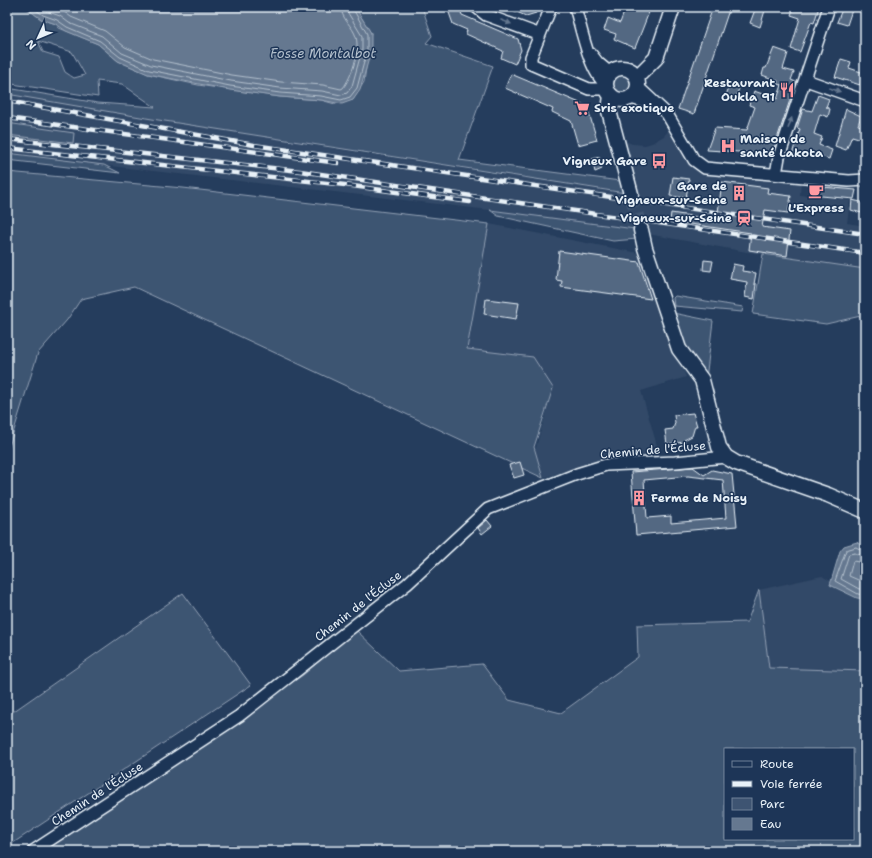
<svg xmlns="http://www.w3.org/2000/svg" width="872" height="858" font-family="'Shantell Sans',sans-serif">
<rect width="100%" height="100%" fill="#253d5d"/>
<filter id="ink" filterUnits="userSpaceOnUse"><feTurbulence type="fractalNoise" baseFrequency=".025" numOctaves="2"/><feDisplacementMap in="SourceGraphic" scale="8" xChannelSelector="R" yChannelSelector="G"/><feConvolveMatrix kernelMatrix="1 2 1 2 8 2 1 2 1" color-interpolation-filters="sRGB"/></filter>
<g filter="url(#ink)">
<path fill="#334a68" d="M7 93 355 152 634 195 623 140 632 144 645 145 652 143 664 136 677 120 700 159 711 173 801 181 800 195 850 200 847 223 865 226V269L747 252 648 234 635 229 490 210 7 154Z
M489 224 638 253 686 377 641 391 660 456 600 461 543 478 535 451 553 388 533 357 467 349Z
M822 576 858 598 865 604V671L769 668 759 590Z"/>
<path fill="#3e5472" stroke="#93a2b5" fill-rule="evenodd" d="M7 7H25L41 19 56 24 59 28 98 44 118 61 148 74 198 85 280 97 321 100 335 104 353 100 364 82 371 33 355 7H422L432 36 426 43 493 66 459 160 620 181 625 193 152 119 7 94V88L98 103 155 107 122 84 97 81 98 97 12 84V79L7 80ZM38 41 72 52 85 75 74 78 65 72 59 57 43 52Z
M613 84a9 9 0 1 1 18 0a9 9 0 1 1-18 0Z
M7 123 74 133 73 143 7 135Z
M7 153 104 165 120 173 7 160Z
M7 172 183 188 489 224 467 349 533 357 553 388 534 447 543 478 134 287 81 299 67 320 38 353 7 453Z
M490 210 635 229 637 239 613 241 498 216Z
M763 254 865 269V315L826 324 753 314Z
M675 296 743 307 742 312 674 306 673 298Z
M673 313 713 321 706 379 684 348Z
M759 590 769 668 865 671 864 851H41L303 675 356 630 399 671 482 664 509 700 561 713 638 657 637 625 747 622ZM725 749H853V839H725Z
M183 593 251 685 7 847V716Z"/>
<path fill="#657890" stroke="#99a8ba" d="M25 7H355L371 33V51L360 90 353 100 342 104 321 100 280 97 230 90 148 74 118 61 98 44 66 31 56 24 41 19Z
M857 542 865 549V599L857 598 830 585 840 551 844 546Z"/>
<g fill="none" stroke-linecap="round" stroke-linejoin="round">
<path stroke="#b4c1ce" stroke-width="1" d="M32 7 43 15 57 20 67 27 100 41 120 57 149 70 230 86 280 93 321 96 341 100 350 97 357 88 367 51V34L352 7
M40 7 46 11 60 16 69 23 102 36 122 53 151 65 231 81 280 88 322 91 341 95 347 93 352 86 362 50V36L348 13 347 7
M53 7 63 11 71 17 105 31 125 47 153 59 232 75 281 82 323 85 341 89 343 88C352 76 360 52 356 37 353 26 341 19 341 7
M865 552 856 547 846 550 835 581 858 594 865 595
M865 557 855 553 849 554 841 579 859 589H865
M865 563 853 561 849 576 865 583"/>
</g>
<path fill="#536782" stroke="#e8f1f8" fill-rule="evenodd" d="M447 7H459L462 15 518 39 521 50 515 64 501 58 503 51 466 34 467 30 453 24Z
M505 7H539L536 13 526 16Z
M626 7H651L635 48 614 39 616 34 604 30 608 18 620 23Z
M713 7H730L694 114 678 109Z
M756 7H766L760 27 750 23Z
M794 7H819L814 23 811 22 800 52 791 49 800 18 791 15Z
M843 7H853L847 25 837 22Z
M774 48 788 53 783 69 794 72 791 80 796 82 772 154 707 150 715 128 747 130 755 107 749 105 754 91 777 99 782 85 777 84 778 81 762 75 764 68H766Z
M841 59 851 62 849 68 864 73 860 85 835 77Z
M511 74 587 106 597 140 578 145 571 121 552 112 553 109 505 88Z
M730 85 739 88 736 98 726 95Z
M818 95 829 99 826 107 830 109 828 117 820 114 814 134 822 137 819 145 832 150 829 159 815 154 814 157 806 155 805 158 792 154 800 129 797 128 803 109 812 111Z
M846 109 861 116 858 125 865 127V140L852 136 846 150 835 146Z
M599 157 602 169 595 172 592 159Z
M673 177 689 179 686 198 670 196Z
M722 182 768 188 767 193 791 196 788 213 765 210 762 227 790 231 787 256 749 250 751 233 670 221 671 213 717 220Z
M811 186 856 190 854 199 810 195Z
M852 200 865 203V214L851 210Z
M559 251 639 262 651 299 561 287 562 281 556 280Z
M704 260 713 261 711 271 703 270Z
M733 264 743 266 742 271 756 273 754 284H756L754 299 745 297 747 282 730 279Z
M486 299 519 303 516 319 484 314Z
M693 413 697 426H695L692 436 684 440 685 442 667 444 665 430 673 429 675 423 674 415Z
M520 462 524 475 514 478 509 465Z
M693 467 704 475 712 470 732 474 737 526 636 535 631 472ZM688 476 723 480 726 518 671 523V516L647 518 644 480Z
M487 520 492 526 482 534 478 528Z"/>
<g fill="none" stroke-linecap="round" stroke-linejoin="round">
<path stroke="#425874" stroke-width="14" stroke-dasharray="14 7" stroke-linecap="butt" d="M631 194 641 230"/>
<g stroke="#e8f1f8" stroke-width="14">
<path id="minor" d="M476 7 486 15 538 34
M551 7 531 57V64L589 89H607
M575 7C581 27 590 74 606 84
M591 54 598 63 610 73
M806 80 865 101
M638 87 667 114 694 160 705 168 849 181 865 180
M630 98 645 102 653 101
M776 174 779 157 829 7
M33 851 239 716 407 584 488 509 577 474 606 465 675 462 726 457"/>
</g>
<g stroke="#e8f1f8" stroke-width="17">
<path id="tertiary" d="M606 84a16 16 0 1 1 32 0a16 16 0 1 1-32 0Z
M637 77 656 58 673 7
M611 95 609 111 631 194
M641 230 645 248 679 349 702 380 719 447 726 457 736 463 828 495 865 511"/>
</g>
<use href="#minor" stroke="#1d3557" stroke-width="11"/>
<use href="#tertiary" stroke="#1d3557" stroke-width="14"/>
<g stroke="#e8f1f8" stroke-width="4.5">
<path id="rail" d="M7 101 254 145 865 234
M7 118 338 163
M7 139 300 171 865 253
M7 148 345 185 470 202"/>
</g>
<use href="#rail" stroke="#1d3557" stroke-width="3" stroke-dasharray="9" stroke-linecap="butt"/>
</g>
<defs><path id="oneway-solid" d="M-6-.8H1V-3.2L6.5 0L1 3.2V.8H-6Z"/></defs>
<g fill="#64778f">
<use href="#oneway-solid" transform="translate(506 22) rotate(21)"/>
<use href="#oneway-solid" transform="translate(835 90) rotate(19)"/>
<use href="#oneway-solid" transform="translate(790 123) rotate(-71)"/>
</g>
</g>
<defs>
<g id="restaurant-bare" transform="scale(1.2)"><path d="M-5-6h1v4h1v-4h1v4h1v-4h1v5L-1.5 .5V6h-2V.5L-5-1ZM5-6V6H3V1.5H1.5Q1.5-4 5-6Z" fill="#ff9aa2" stroke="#1d3557" stroke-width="2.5" paint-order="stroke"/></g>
<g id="supermarket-bare" transform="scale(1.2)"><path d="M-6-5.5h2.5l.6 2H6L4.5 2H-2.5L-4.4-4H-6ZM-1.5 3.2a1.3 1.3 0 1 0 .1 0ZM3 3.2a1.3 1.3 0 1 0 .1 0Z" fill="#ff9aa2" stroke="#1d3557" stroke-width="2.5" paint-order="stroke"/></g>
<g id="hospital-bare" transform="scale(1.2)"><path d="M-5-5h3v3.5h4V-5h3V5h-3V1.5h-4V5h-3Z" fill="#ff9aa2" stroke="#1d3557" stroke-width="2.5" paint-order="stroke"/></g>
<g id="bus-bare" transform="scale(1.2)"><path d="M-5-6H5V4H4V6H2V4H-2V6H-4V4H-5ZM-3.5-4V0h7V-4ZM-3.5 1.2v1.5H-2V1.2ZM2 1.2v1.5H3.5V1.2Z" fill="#ff9aa2" stroke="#1d3557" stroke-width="2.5" paint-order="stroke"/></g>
<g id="cafe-bare" transform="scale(1.2)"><path d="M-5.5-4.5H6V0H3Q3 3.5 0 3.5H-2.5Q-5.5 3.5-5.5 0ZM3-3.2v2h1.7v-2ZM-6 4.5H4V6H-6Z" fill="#ff9aa2" stroke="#1d3557" stroke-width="2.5" paint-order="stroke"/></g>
<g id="building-bare" transform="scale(1.2)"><path d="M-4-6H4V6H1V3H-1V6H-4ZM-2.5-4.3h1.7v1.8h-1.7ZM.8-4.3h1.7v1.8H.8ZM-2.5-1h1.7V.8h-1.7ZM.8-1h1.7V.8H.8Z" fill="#ff9aa2" stroke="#1d3557" stroke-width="2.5" paint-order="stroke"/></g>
<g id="station-bare" transform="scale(1.2)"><path d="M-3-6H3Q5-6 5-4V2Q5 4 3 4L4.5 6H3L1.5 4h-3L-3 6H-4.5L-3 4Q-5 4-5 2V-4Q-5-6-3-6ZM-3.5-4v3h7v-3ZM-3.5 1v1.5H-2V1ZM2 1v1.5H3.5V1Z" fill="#ff9aa2" stroke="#1d3557" stroke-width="2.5" paint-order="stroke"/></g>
</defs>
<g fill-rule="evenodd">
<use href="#restaurant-bare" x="787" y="90"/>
<use href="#supermarket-bare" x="582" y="108"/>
<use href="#hospital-bare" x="728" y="146"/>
<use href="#bus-bare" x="659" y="161"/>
<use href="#cafe-bare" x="816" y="191"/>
<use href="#building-bare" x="739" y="193"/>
<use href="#station-bare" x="744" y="218"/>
<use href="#building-bare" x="639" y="498"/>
</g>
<g text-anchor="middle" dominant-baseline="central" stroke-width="3" stroke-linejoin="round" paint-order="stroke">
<g font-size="12" font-weight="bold" fill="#e8f1f8" stroke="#1d3557" text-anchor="end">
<text x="775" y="83">Restaurant<tspan x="775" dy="14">Oukla 91</tspan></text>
<text x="594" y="108" text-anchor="start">Sris exotique</text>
<text x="740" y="139" text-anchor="start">Maison de<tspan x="740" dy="14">santé Lakota</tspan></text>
<text x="647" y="161">Vigneux Gare</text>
<text x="727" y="186">Gare de<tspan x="727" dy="14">Vigneux-sur-Seine</tspan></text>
<text x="816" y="208" text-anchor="middle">L'Express</text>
<text x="732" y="218">Vigneux-sur-Seine</text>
<text x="651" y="498" text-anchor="start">Ferme de Noisy</text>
</g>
<g font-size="12" fill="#e8f1f8" stroke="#1d3557">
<text transform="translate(653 450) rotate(-5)">Chemin de l'Écluse</text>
<text transform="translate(358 606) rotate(-38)">Chemin de l'Écluse</text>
<text transform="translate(97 794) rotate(-33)">Chemin de l'Écluse</text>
</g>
<g font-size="13" font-style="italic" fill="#b4c1ce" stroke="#1d3557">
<text x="323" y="53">Fosse Montalbot</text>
</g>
</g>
<rect width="872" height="858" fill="none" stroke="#1d3557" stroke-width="24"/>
<rect x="12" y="12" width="848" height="834" fill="none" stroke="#e8f1f8" stroke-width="1.5" filter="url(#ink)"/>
<rect x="724" y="748" width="130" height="92" fill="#1d3557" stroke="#6e8097"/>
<rect x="732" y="761" width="20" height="6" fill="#1d3557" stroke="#6e8097"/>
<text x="760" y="768" font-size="12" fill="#e8f1f8">Route</text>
<rect x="732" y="781" width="20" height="6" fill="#e8f1f8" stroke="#6e8097"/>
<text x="760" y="788" font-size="12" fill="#e8f1f8">Voie ferrée</text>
<rect x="732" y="798" width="20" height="12" fill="#3e5472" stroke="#6e8097"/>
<text x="760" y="808" font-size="12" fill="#e8f1f8">Parc</text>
<rect x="732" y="818" width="20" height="12" fill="#657890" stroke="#6e8097"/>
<text x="760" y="828" font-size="12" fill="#e8f1f8">Eau</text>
<g transform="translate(38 38) rotate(226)" stroke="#1d3557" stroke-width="3" paint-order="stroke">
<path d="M0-3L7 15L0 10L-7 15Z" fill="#e8f1f8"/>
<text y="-6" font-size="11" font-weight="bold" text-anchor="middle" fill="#e8f1f8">N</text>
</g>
</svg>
